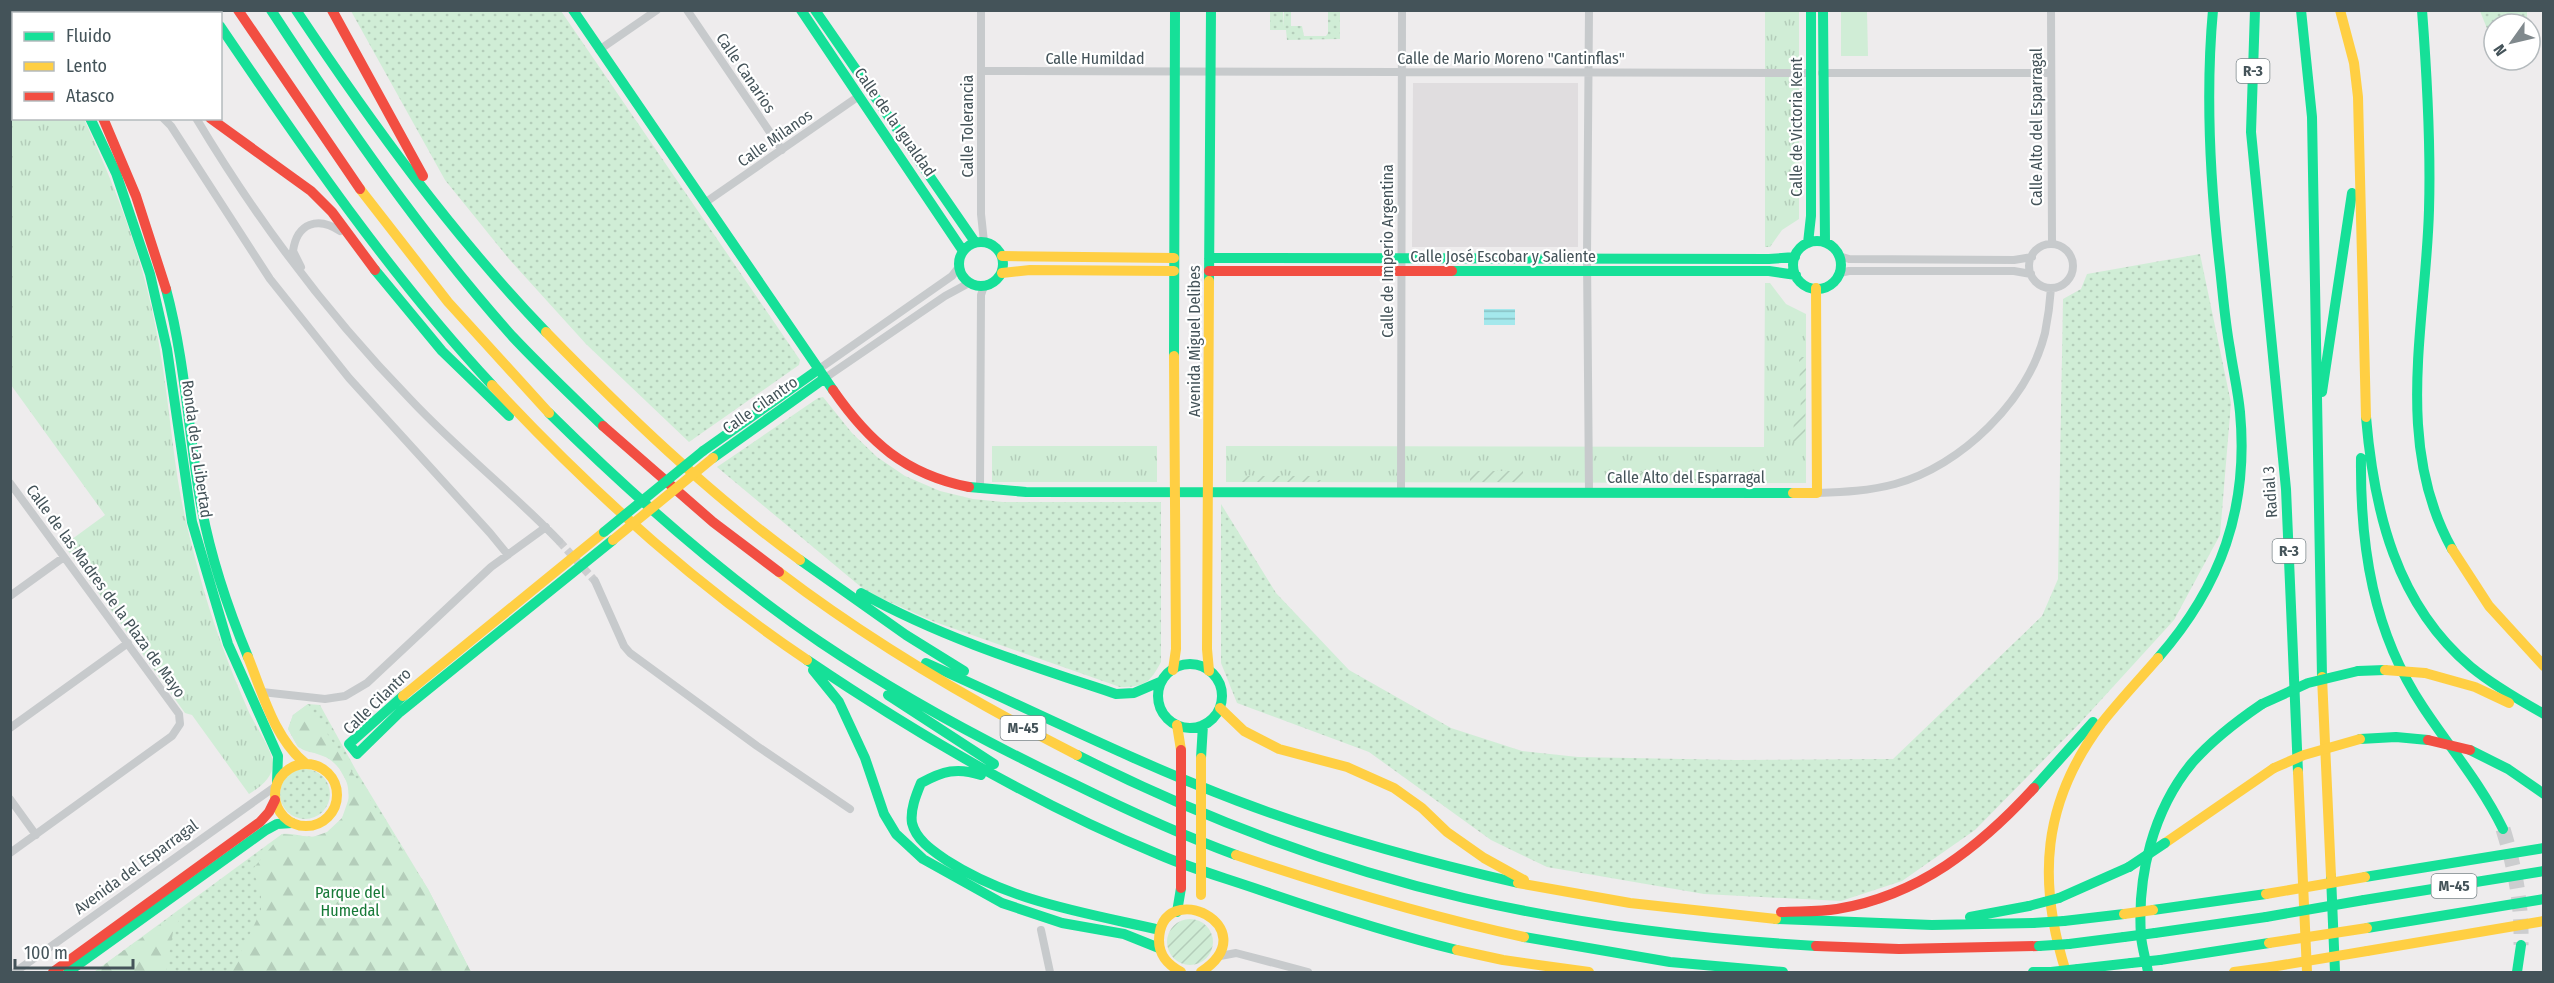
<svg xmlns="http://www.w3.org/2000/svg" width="2554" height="983" font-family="'Fira Sans Condensed',sans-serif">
<defs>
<pattern id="grass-dots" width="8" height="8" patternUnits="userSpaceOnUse" patternTransform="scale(1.5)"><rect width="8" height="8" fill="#d0edd6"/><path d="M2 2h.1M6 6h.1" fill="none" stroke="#b4cdba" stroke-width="1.8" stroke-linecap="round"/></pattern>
<pattern id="forest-firs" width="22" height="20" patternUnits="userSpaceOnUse" patternTransform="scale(1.5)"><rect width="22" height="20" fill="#d0edd6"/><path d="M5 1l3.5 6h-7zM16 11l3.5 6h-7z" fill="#b4cdba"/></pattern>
<pattern id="park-tufts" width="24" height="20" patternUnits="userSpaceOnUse" patternTransform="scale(1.5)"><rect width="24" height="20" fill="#d0edd6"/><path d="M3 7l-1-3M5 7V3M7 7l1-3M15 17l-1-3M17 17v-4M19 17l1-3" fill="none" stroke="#b4cdba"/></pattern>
<pattern id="garden-furrows" width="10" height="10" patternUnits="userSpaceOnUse" patternTransform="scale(1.5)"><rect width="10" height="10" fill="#d0edd6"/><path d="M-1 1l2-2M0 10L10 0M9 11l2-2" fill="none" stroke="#b4cdba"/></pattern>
<pattern id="water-rules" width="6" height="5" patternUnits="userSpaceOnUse" patternTransform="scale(1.5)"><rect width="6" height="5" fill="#a4e8ec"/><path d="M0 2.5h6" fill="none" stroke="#87bfc2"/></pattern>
</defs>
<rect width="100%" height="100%" fill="#eeeced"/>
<path fill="#e0dddf" d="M1413 83H1578V247H1412Z"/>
<path fill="url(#grass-dots)" d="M351 11H561L800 360 799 365 689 442 586 344 509 259 445 180Z
M1328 11H1340V39L1287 40 1286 30H1270V12H1283V27L1284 12H1291V26H1302L1304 36H1326L1328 33Z
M2480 11H2527V24H2494V39L2488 31Z
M2200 254 2231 403 2220 535 2174 620 2080 723 1975 830 1902 881 1841 901 1704 894 1547 867 1491 840 1369 752 1237 703 1221 663V504L1276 593 1349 670 1451 728 1522 751 1578 757 1735 760 1893 759 2042 616 2058 579 2063 299 2081 289 2087 274Z
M823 397 852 433 877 457 905 476 940 491 973 499 1003 502H1161V662C1150 683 1144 687 1120 687L935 622 867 592 717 467 818 398Z
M308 704 320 705 357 772 428 889 471 972H94L282 834C294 832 306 839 318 836 330 833 340 824 345 812 355 790 344 765 322 755 315 752 307 753 300 748 295 744 292 735 288 729L293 715Z
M280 794a25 25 0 1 1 50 0a25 25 0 1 1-50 0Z"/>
<path fill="url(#forest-firs)" d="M308 704 428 889 471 972H231L261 911V890L252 870 282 834 313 837 327 832 342 818 349 798 348 784 339 768 331 759 298 747 288 729 293 715Z
M179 911 180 918 173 932 166 972H94Z"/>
<path fill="url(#park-tufts)" d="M10 11H21L23 13 14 14V118L84 119C114 184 141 252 155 324 166 376 170 428 178 481 184 518 194 555 204 591 216 632 231 671 248 710 254 724 272 749 273 763 273 778 260 787 249 794L192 715 185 713 64 545 105 515 11 385Z
M1765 11H1799V219L1782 230 1770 247H1765Z
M1765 283H1770L1786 304 1806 314V483L1226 482V446L1764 447Z
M992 446H1157V482H992Z"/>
<path fill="url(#garden-furrows)" d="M1799 357H1806L1805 442 1793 441 1794 415H1801Z
M1470 471H1523V482H1470Z
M1630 472H1684V479H1725V483L1613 482V479H1630Z
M1239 476H1312L1313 480H1322V482H1239Z
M1167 942a23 23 0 1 1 46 0a23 23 0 1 1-46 0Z"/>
<path fill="#d0edd6" d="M1841 11H1867L1868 56H1841Z"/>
<path fill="url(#water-rules)" d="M1484 309H1515V325H1484Z"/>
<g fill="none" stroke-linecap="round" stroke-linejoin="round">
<path stroke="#cccdcf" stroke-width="8" stroke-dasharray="8 4" stroke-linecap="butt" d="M559 541 595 581"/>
<path stroke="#cccdcf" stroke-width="15" stroke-dasharray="15 8" stroke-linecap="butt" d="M2503 829C2515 868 2522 904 2521 945"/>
<path stroke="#c7cacc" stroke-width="8" d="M83 10 87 14
M687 10 782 150
M981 10V214L984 242
M2051 10 2052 244
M599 50 657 10
M981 71 1811 73
M1822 73H2051
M163 118 171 126 270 279 349 378 490 533 508 555
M196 118C257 220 328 315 411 400 458 450 512 492 559 541
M706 202 859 96
M2029 266a22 22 0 1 1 44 0a22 22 0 1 1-44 0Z
M1839 256 1849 259 2014 260 2032 257
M301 267 293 251C297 223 318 216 340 231
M1839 273 1849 271H2014L2031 274
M819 369 952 276 959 267
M825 378 945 296 969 283
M10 483 179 714 180 724 172 736 10 853
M980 489 981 295 984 286
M1401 491 1402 10
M1589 492 1587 257 1589 10
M1817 493C1844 492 1869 491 1895 484 1961 466 2028 401 2045 333 2048 318 2050 303 2051 288
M595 581 624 646 630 653 757 746 850 809
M10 596 64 557
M262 692 325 699 345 696 367 683 491 567 546 527
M10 728 128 643
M10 799 36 835
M1041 930 1050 972
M1220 956 1236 953 1308 972
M15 972 276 786"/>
<path stroke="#16e098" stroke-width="10" d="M29 10 31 14
M43 10 44 14
M143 10 145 14
M210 10 212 14
M271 10C345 123 422 235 512 336 541 367 572 396 603 426
M296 10C372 124 451 233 546 332
M573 10 833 390
M801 10 963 251
M815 10 975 242
M1823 10 1825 242
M2255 10 2251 132 2286 489 2298 772
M2301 10 2312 117 2322 677
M2422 10C2427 76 2431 143 2429 210 2426 323 2393 443 2452 549
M220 26C304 150 390 275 492 385
M90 118 116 173 150 274 167 349 192 522 228 644 278 756 277 782
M1793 265a24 24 0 1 1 48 0a24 24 0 1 1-48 0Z
M959 264a22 22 0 1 1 44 0a22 22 0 1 1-44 0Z
M1808 243 1811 216V10
M1209 258 1769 259 1795 257
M375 270 442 351 509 416
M1452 271H1769L1796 275
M1209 281 1211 10
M166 289C184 356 188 425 199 493 208 550 226 604 248 657
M1174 356 1175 10
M2322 392 2352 193
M549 413C630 493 726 578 820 642 900 696 987 743 1074 784 1127 810 1181 835 1236 855
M2366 417C2374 511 2396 604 2471 667 2493 685 2519 700 2544 714
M703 451 819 369
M713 458 825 378
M2361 458C2360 547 2373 632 2423 707 2450 748 2481 784 2503 829
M969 487 1026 492 1793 493
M800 560 906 635 964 671
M861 593C942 638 1029 665 1116 694L1134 693 1162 681
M2158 658C2221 586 2249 508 2240 412 2238 391 2233 370 2230 349 2225 322 2223 295 2220 268 2210 182 2205 97 2213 10
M807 660C918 735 1035 804 1160 855 1190 868 1222 877 1254 888 1321 911 1388 933 1457 950
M926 663C1030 709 1132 761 1238 801 1330 836 1423 861 1518 883
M1158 696a32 32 0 1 1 64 0a32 32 0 1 1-64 0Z
M813 670 839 702 865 758 884 814 896 834 923 859 1002 903 1062 923 1124 934 1159 948
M2358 671 2385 670
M888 695 994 764
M403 696 349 744 357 754 400 712 613 540
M2360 739 2396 737 2428 740
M2470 750 2508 769 2544 794
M1077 755C1198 816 1332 867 1464 898 1580 925 1698 939 1816 946
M1201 758 1203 725
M981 775C957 767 943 771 921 783 916 795 910 810 912 823 916 840 933 851 946 860 1011 902 1086 913 1160 930
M2034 788 2093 722
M2331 876 2335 972
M2365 877 2544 848
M2059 898 2129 867
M2364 900 2544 871
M2153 910 2266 894
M1177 912 1181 888
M1970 917 2029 906
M1776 919 1932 925 2033 923
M2064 921 2124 914
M2367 928 2544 899
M2155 933 2266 917
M1524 937 1670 962 1783 972
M2069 944 2124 937
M2160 960 2269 943
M2078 969 2131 963
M68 972 266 830 277 824 292 823
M2033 972H2051
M2148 972C2146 960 2142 948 2141 936 2137 876 2153 810 2192 763 2212 740 2237 721 2262 704
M2517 972 2521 945"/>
<path stroke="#ffcf43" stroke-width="10" d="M2340 10 2354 63 2358 97 2366 417
M360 189 448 302 549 413
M1002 256 1174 258
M1002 273 1030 270 1174 271
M546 332C625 413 708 493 800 560
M492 385C587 487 691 582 807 660
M1793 493H1817L1816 288
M2452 549 2489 606 2544 666
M779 572C872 643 973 702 1077 755
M248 657C263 694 274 738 306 764
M1173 670 1176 649 1174 356
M1209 671 1207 649 1209 281
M2425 673 2475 687 2509 703
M2322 677 2331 876
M403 696 604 532
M1220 708 1244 731 1279 749 1347 767 1394 788 1422 808 1447 832 1484 858 1524 880
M1177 725 1181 750
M275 795a31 31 0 1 1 62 0a31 31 0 1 1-62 0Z
M2298 772 2307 972
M2165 843 2274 768
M1236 855C1331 887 1426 916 1524 937
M1518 883 1630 903 1776 919
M1457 950 1503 960 1589 972
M2367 951 2544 921
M1181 972C1168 965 1159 956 1159 940 1161 875 1269 927 1201 972
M2066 972C2037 881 2042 803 2101 724 2119 701 2139 680 2158 658
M2234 972 2271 967"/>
<path stroke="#f24e42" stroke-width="10" d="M238 10 360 189
M332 10 423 176
M103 118 136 196 166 289
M210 118 311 191 332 212 375 270
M1209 271H1452
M833 390C869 442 905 474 969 487
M603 426 713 522 779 572
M1781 912C1799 911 1819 912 1837 909 1918 896 1980 847 2034 788
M1816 946 1899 949 2039 946
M53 972 260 822 269 812 275 800"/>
<path stroke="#16e098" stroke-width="10" d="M604 532 703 451
M2262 704 2308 683 2358 671
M2129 867 2165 843
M2029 906 2059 898
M2266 917 2364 900
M2033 923 2064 921
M2124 937 2155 933
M2039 946 2069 944
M2131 963 2160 960
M2051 972 2078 969"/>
<path stroke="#ffcf43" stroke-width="10" d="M613 540 713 458
M2385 670 2425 673
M1201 758V895
M2274 768 2304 755 2360 739
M2266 894 2365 877
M2124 914 2153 910
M2269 943 2367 928
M2271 967 2367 951"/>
<path stroke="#f24e42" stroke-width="10" d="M2428 740 2470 750
M1181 750V888"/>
</g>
<g text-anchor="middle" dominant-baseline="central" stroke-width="4.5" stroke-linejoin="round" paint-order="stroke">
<g fill="#fff" stroke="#7c878b" stroke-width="1.5">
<rect x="2236.5" y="59" width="33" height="24" rx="4.5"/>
<rect x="2272.5" y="539" width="33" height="24" rx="4.5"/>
<rect x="1000.5" y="716" width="45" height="24" rx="4.5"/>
<rect x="2431.5" y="874" width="45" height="24" rx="4.5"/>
</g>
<g font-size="15" font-weight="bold" fill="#445359">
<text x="2253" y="71">R-3</text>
<text x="2289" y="551">R-3</text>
<text x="1023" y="728">M-45</text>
<text x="2454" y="886">M-45</text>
</g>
<g font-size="16" fill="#445359" stroke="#fff">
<text x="1095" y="58">Calle Humildad</text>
<text x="1511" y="58">Calle de Mario Moreno "Cantinflas"</text>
<text transform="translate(746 73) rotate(56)">Calle Canarios</text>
<text transform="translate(895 122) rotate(55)">Calle de la Igualdad</text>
<text transform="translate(967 126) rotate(-90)">Calle Tolerancia</text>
<text transform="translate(1796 127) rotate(-90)">Calle de Victoria Kent</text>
<text transform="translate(2036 127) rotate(-90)">Calle Alto del Esparragal</text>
<text transform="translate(775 138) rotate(-35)">Calle Milanos</text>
<text transform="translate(1387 251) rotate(-90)">Calle de Imperio Argentina</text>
<text x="1503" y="256">Calle José Escobar y Saliente</text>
<text transform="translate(1194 341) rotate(-90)">Avenida Miguel Delibes</text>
<text transform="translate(760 405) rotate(-35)">Calle Cilantro</text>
<text transform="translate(197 449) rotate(82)">Ronda de La Libertad</text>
<text x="1686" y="477">Calle Alto del Esparragal</text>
<text transform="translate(2270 492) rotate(-94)">Radial 3</text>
<text transform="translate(106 591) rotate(54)">Calle de las Madres de la Plaza de Mayo</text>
<text transform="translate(377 701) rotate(-44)">Calle Cilantro</text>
<text transform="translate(136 867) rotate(-36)">Avenida del Esparragal</text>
</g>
<g font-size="16" fill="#167937" stroke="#fff">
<text x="350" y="892">Parque del<tspan x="350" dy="18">Humedal</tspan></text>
</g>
</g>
<rect width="2554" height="983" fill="none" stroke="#445359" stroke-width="24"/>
<rect x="12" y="12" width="210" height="108" fill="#ffffff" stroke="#b4babd" stroke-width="1.5"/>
<rect x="24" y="32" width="30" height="9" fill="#16e098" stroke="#b4babd" stroke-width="1.5"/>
<text x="66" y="42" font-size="18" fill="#445359">Fluido</text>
<rect x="24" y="62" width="30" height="9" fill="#ffcf43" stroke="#b4babd" stroke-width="1.5"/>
<text x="66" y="72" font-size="18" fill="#445359">Lento</text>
<rect x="24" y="92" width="30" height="9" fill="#f24e42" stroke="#b4babd" stroke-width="1.5"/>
<text x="66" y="102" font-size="18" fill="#445359">Atasco</text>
<g transform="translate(2512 42) rotate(236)"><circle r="28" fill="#ffffff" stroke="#b4babd" stroke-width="1.5"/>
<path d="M0-4.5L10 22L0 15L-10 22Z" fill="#80898d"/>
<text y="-9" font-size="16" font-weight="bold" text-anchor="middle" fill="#445359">N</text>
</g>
<path d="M15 959v9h118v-9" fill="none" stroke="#445359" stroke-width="3"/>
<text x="24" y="959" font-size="18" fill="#445359" stroke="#ffffff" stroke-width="4.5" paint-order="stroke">100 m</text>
</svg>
